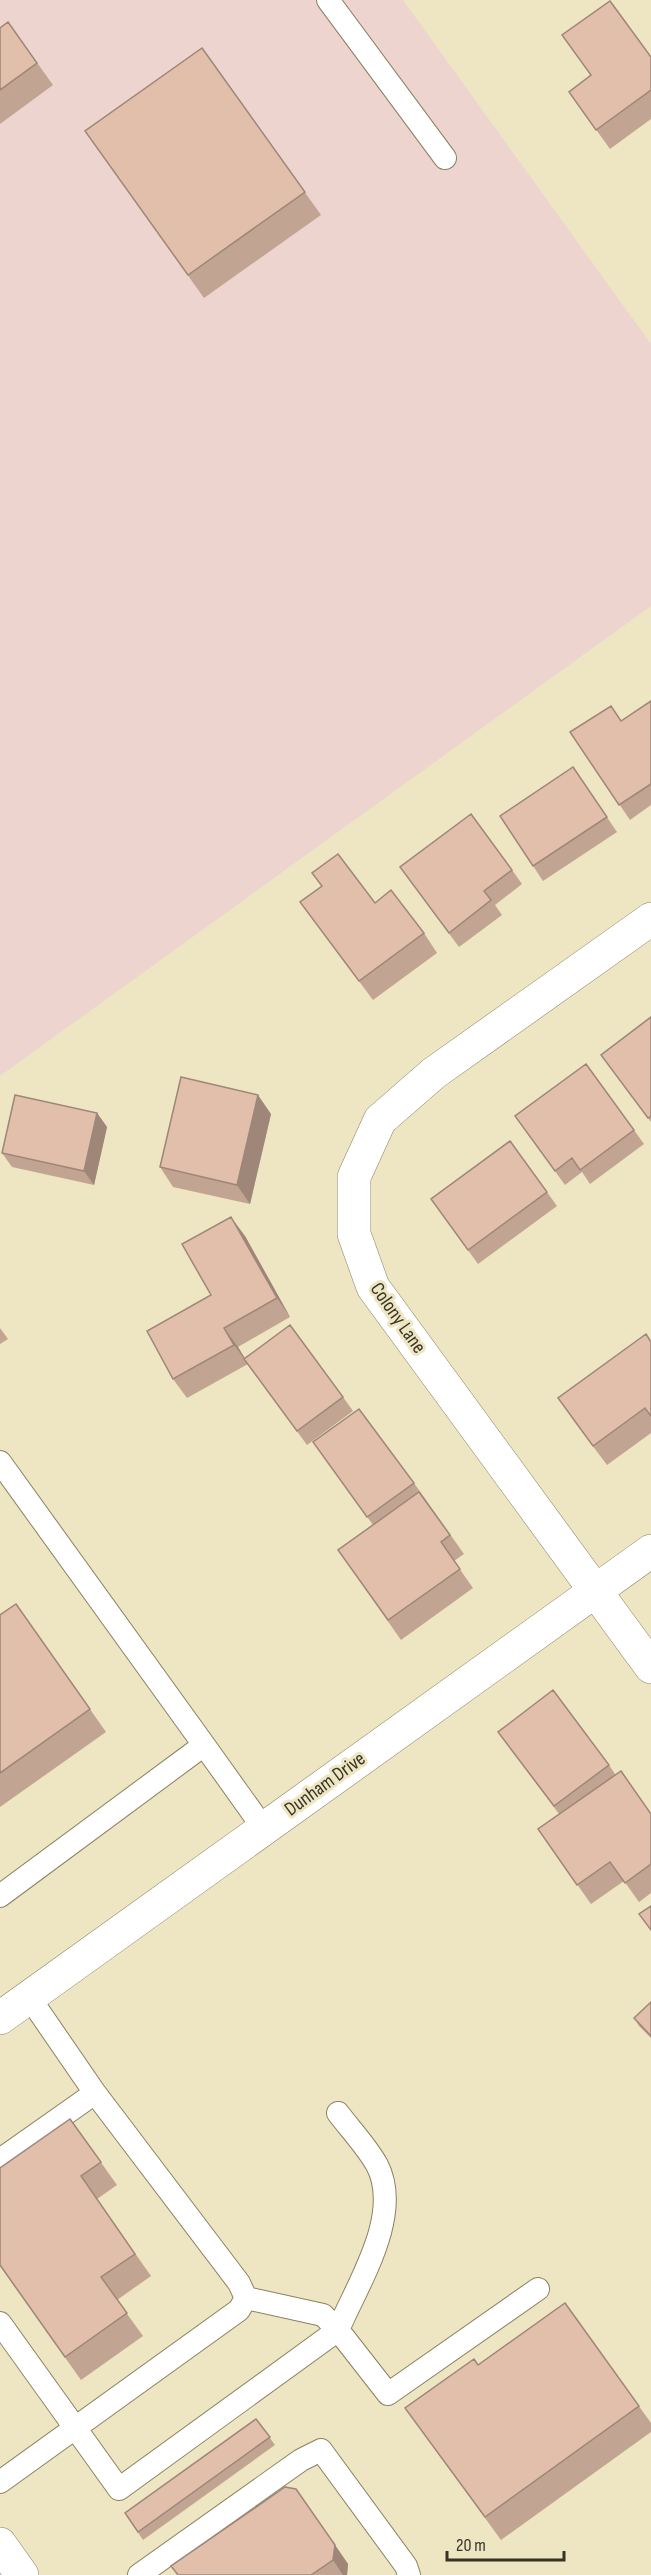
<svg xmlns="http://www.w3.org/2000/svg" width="651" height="2575" font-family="'Sofia Sans Condensed',sans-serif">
<rect width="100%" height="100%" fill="#eee5c2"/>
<path fill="#eed4ce" d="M0 0H403L651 344V606L0 1076Z"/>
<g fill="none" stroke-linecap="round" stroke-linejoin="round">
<g stroke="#898161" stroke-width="24">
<path id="service" d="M328 0 445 158
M0 1462 204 1745
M0 1896 204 1745 264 1829
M29 1997 95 2093 239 2283 246 2298
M0 2160 95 2093
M246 2298 323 2315 338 2330C358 2283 403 2215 377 2165 367 2147 351 2130 338 2113
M0 2323 119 2489 338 2330 388 2394 538 2289
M0 2482 239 2310 246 2298
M139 2575 301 2460 321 2450 406 2566 409 2575"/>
</g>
<g stroke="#898161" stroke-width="34">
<path id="minor" d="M651 919 434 1073 380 1120 354 1177V1234L373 1287 651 1667
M0 2018 651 1551"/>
</g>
<g stroke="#898161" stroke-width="34">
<path id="secondary" d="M0 2544 22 2575"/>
</g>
<use href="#service" stroke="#fff" stroke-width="22"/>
<use href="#minor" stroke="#fff" stroke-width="33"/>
<use href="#secondary" stroke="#fff" stroke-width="33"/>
</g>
<path fill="#c2a493" d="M8 22 53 85 0 124V28Z
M202 48 321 215 204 298 85 131Z
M651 57V119L610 149 569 92 591 76Z
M651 701V805L630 820 570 732 622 720Z
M573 767 617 832 543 881 500 816Z
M400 867 512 870 522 884 495 905 502 915 459 947Z
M312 873 375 903 424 933 437 953 373 1000 300 902 322 886Z
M651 1017V1122L601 1055Z
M97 1113 107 1127 94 1185 12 1167 2 1153Z
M271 1114 250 1204 173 1187 160 1167Z
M515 1116 634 1130 644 1144 590 1184 582 1172 565 1185Z
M510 1141 557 1206 478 1264 431 1199Z
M245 1236 290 1317 238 1347 245 1358 343 1397 353 1411 307 1445 248 1364 187 1398 173 1379 211 1295Z
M0 1328 8 1339 0 1344Z
M651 1342V1433L607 1465 571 1417Z
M313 1442 414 1483 464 1554 454 1561 473 1588 401 1640 338 1550 373 1525Z
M16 1604 106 1732 0 1807V1615Z
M498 1732 609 1765 615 1774 651 1814V1893L639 1902 624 1881 591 1904 538 1829 559 1814Z
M651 2002V2038L639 2026 634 2018Z
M70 2119 117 2185 97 2199 151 2276 117 2300 143 2336 81 2380 0 2266Z
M565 2303 651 2423V2432L501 2540 405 2408 478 2365Z
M256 2419 275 2445 143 2540 125 2513Z
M296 2489 348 2564 347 2575H178Z"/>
<path fill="#9e8678" d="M258 1095 271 1114 250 1204 237 1185Z
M97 1113 107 1127 94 1185 84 1171Z
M231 1217 245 1236 290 1317 277 1298Z
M224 1328 238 1347 248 1364 234 1345Z
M335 2545 348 2564 347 2575H343L333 2560Z"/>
<path fill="#e1bfab" stroke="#9e8678" stroke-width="1.5" d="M610 1 651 57V90L596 130 569 92 591 75 562 35Z
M8 22 37 63 0 90V28Z
M202 48 305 192 188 275 85 131Z
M651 701V784L619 805 570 732 611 706 621 721Z
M573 767 607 817 533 866 500 816Z
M471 814 512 870 484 891 491 900 449 933 400 867Z
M338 854 375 903 391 890 424 933 359 981 300 902 322 886 312 873Z
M651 1017V1116L648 1118 601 1055Z
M586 1064 634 1130 580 1170 572 1158 555 1171 515 1116Z
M181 1077 258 1095 237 1185 160 1167Z
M15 1095 97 1113 84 1171 2 1153Z
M510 1141 547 1192 468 1250 431 1199Z
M231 1217 277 1298 224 1328 234 1345 173 1379 147 1331 211 1295 182 1244Z
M290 1325 343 1397 297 1431 244 1359Z
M646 1334 651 1342V1416L645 1408 593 1446 558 1398Z
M359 1409 414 1483 367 1517 313 1442Z
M419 1492 450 1535 441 1542 460 1569 388 1620 338 1550Z
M16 1604 90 1709 0 1773V1615Z
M553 1690 609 1765 554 1806 498 1732Z
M621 1771 651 1814V1864L625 1883 610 1862 577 1885 538 1829Z
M651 1906V1930L639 1914Z
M651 2002V2036L634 2018Z
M70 2119 101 2162 81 2176 135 2254 101 2277 127 2313 65 2357 0 2265V2168Z
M565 2303 639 2406 485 2517 405 2408 474 2359 478 2365Z
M256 2419 270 2437 138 2532 125 2513Z
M285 2487 296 2489 335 2545 333 2560 311 2575H178L171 2566Z"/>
<g text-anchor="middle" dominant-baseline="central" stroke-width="6" stroke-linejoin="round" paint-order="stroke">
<g font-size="20" fill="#373426" stroke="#eee5c2">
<text transform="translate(398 1318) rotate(55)">Colony Lane</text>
<text transform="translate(325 1784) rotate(-36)">Dunham Drive</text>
</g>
</g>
<path d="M447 2551v9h117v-9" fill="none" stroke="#373426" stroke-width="3"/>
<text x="456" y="2551" font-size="18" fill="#373426" stroke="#eee5c2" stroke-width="4.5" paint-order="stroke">20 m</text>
</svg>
